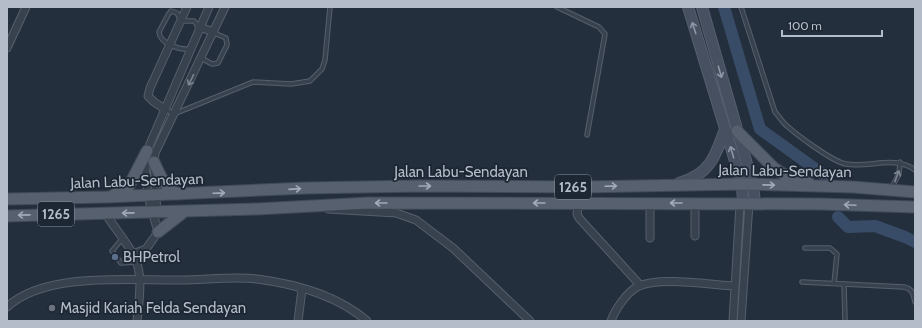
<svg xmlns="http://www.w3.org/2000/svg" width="922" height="328" font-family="Cabin,sans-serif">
<rect width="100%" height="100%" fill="#242f3e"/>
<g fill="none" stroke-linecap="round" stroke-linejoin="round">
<path stroke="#394c67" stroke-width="12" d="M724 7 760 129 828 178
M838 217 848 227 875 226 905 237 915 242"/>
<g stroke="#565f6c" stroke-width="5.5">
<path id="service" d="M557 7 599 27 605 34 587 135
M741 7 775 112C779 116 782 122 787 126 797 135 833 162 846 164 870 168 895 155 915 170
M190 49C180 50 160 44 159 32L168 15 171 11 177 13 181 21H194L199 27
M201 58 212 64 218 63 227 45 226 38 214 33
M165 109 174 114 253 82 291 84 310 81 322 69 325 60 330 7
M892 187 899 174 900 162
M122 239 112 251 121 263 136 262
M805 248H830L837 254 834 284
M802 282 904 287C913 289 913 294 915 302
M844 284 845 321"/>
</g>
<g stroke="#565f6c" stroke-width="9">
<path id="minor" d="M199 27 214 32
M7 48 26 7
M165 109 154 102 148 96 150 88 187 7
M579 203 577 214 579 218 640 285
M695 204V236
M328 209 396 213 416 220 453 248 530 321
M105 213C114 227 125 240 133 254 144 273 139 300 137 321
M157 215 154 162 155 153 225 7
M650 238V203
M133 254 146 249 158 232 148 196 145 162 147 151 209 7
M7 307C46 271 132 281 181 280 205 280 234 276 257 279 296 284 337 295 367 321
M298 321 302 289
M611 321C615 310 626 293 637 287 659 276 710 285 735 286
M733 321 740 204
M741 321 749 204"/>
</g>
<g stroke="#565f6c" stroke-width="12">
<path id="secondary" d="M688 7 742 184 743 204
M702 7 753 185 755 203
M679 183C710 174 715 157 725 129"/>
</g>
<g stroke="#414a57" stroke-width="13">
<path id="primary" d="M737 131 774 168 783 174 809 183
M154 162C160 175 165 190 180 194
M112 196 129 186 147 151
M7 199 107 197 306 188 420 186 583 187 742 184 853 187 915 192
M7 216 257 209 368 203 820 204 915 207
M158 232 185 211"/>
</g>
<use href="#service" stroke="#38414e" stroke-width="3.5"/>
<use href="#minor" stroke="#38414e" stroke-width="7"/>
<use href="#secondary" stroke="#465061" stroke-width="10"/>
<use href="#primary" stroke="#56606e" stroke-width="11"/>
</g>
<defs><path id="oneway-shaft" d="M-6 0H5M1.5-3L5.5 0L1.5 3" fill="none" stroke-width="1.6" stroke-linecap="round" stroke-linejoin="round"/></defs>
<g stroke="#8e96a5">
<use href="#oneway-shaft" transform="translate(694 28) rotate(-108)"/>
<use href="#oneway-shaft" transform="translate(720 72) rotate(74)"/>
<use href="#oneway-shaft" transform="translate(732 152) rotate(-106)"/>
</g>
<g stroke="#7c8592">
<use href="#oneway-shaft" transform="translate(191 80) rotate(116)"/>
<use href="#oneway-shaft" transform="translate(897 176) rotate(-69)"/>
</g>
<g stroke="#a1aab7">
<use href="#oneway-shaft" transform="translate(769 185) rotate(1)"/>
<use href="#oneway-shaft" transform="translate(425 186)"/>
<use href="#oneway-shaft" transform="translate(611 186) rotate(-2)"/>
<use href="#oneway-shaft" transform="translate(295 189) rotate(-4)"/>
<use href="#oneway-shaft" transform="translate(219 193) rotate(-2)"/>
<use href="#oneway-shaft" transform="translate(381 203) rotate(-180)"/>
<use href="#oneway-shaft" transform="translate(539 203) rotate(180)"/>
<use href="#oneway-shaft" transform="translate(676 203) rotate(-180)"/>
<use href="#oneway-shaft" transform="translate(850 205) rotate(-177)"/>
<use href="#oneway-shaft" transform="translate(128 213) rotate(179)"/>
<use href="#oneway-shaft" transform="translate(24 215) rotate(179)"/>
</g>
<circle fill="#5c6f8a" stroke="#1d2633" stroke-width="1.5" cx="115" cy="257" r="4"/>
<circle fill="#6b7280" stroke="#1d2633" stroke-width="1.5" cx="52" cy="308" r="4"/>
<g text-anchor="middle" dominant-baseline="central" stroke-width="3.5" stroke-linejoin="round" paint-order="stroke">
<g fill="#1d2633" stroke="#878f9c" stroke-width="1">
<rect x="555" y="175" width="36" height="24" rx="3"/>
<rect x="38" y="202" width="36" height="24" rx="3"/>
</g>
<g font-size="14" font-weight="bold" fill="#b4bcc9">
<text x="573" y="187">1265</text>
<text x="56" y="214">1265</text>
</g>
<g font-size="15" fill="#b4bcc9" stroke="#1d2633">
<text transform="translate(785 171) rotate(1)">Jalan Labu-Sendayan</text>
<text x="461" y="172">Jalan Labu-Sendayan</text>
<text transform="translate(137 181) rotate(-2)">Jalan Labu-Sendayan</text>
</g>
<g font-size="15" fill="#b4bcc9" stroke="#1d2633" text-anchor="start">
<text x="123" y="257">BHPetrol</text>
<text x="60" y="308">Masjid Kariah Felda Sendayan</text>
</g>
</g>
<rect width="922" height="328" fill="none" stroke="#b4bcc9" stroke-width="16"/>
<path d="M782 30v6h100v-6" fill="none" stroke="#b4bcc9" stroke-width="2"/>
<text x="788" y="30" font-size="12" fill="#b4bcc9" stroke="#1d2633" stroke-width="3" paint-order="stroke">100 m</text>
</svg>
